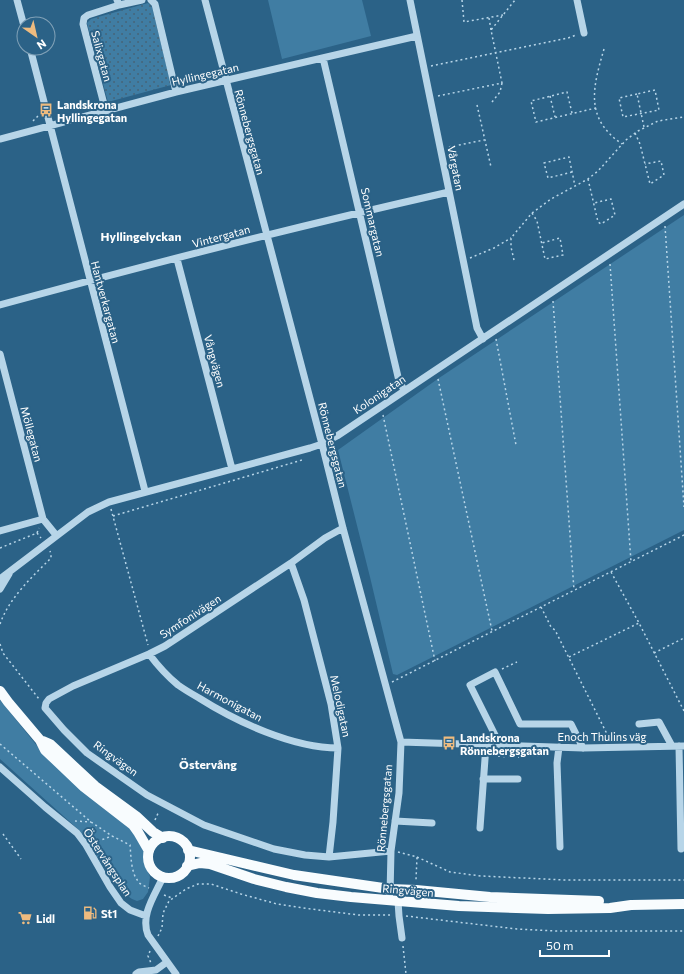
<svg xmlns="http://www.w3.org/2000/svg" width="684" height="974" font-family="Commissioner,sans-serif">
<defs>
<pattern id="park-dots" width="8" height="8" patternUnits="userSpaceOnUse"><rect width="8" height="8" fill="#407da3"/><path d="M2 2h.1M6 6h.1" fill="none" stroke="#466478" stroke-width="1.8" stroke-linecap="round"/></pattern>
</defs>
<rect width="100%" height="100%" fill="#2b6287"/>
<path fill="#407da3" d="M268 0H362L371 36 282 59Z
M684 215V530L397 675 393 674 370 577 338 450 439 378Z
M0 700 38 747 130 826 144 848 145 863 150 877 148 892 143 899 137 901 132 899 119 890 79 830 0 759Z"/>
<path fill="url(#park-dots)" d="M148 3 152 7 171 85 108 102 87 23 91 19Z"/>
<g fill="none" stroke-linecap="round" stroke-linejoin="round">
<path stroke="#b7d5e8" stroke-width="1.5" stroke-dasharray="2 3" stroke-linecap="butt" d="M462 0 464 22 503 15
M489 18 491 30
M604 49C593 87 584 118 622 144
M431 66 568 38 576 35
M637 94 619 98 623 117 659 110 655 90 637 94 644 127
M438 96 502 83 491 30 515 0
M550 96 555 117
M492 102 500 92 502 83
M477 105 491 167
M572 113 567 92 531 101 536 122 596 108
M33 121 39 115
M635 133 640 144 650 184 664 175 661 161 645 164
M449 147 484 140
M572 172 548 178 544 163 569 157 575 186
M588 179 598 222 601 224 615 215 611 199 594 203
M532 213 537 221 545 259 563 255 560 238 542 243
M665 226 684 507
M470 258 494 248 511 238
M514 260 511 247V238L532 213 551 199 588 179 598 171 626 140 638 131 658 121 684 117
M610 264 631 562
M553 301 574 590
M496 339 516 445
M438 379 492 631
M383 415 435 661
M111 509 148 645
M113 516 302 460
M37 533 41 538
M0 548 37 533 39 528
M611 572 639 623 684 711
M541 607 551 627 555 630 610 740
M0 624C9 598 32 577 51 558V554L50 551
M0 644 3 653 39 699
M654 653 684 638
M569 657 639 623
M502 669 517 662
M392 682 684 535
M0 744 91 822 112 836 130 845C131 856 131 873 138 881 140 885 145 886 149 888
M493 756 519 757 522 755 543 756
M155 820 159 811
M75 821 91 822
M3 834 21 859
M93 843 112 836
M398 852 417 857 416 880
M417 857 450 872 481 876 565 880H684
M164 895 172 898
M406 916 517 929 556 931H684
M158 936 162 928 163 913 169 901 186 889 198 884H211L241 894 277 904 311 909 359 915H390
M403 946 406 974
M150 951 148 956 151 963"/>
<path stroke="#b7d5e8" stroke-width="7" d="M17 0 24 26
M117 0 119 5 142 0
M151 0 155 4 176 92
M205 0 322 444 343 528 401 742 399 793 391 851 390 894
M410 0 477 328 483 339
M577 0 584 33
M30 48 145 491
M323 58 399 381 404 390
M106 112 83 24 84 18 88 15 119 5
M0 139 176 92 417 36
M177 259 232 469
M0 305C149 264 299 226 449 192
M0 354 43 519
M343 528 325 538 291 563 165 646 149 654 73 686 49 699 46 703 45 708 64 730 87 753 147 795 204 825 274 849 305 855 329 857 391 851
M0 531 43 519 56 535
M291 563 304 600 331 704 338 748 333 822 329 857
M0 579 88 512 109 502 310 448 322 444 337 436 684 204
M0 589 9 574
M149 654C158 666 167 676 178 685 185 690 192 694 199 698 237 722 293 748 338 748
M639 724 659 722 672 746
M401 742 583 748 684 746
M495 745 496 737 470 685 495 672 520 724H571L583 748
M679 746 681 849
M559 747 557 763 560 847
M0 767 45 807 77 833 86 845 110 887 121 903 130 910 146 916
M483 779H518
M395 821 432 823
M480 828 486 745
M163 877C155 895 140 915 148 935L176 974
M398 901 399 916 402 938
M136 974 139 972 156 970 167 962"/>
<path stroke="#f8fcfe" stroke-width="10" d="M0 691 8 702 40 740 45 750 84 787 133 825 138 832 149 851
M43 741 50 744 95 786 136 816 153 832 163 838
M148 857a21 21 0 1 1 42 0a21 21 0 1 1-42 0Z
M188 850 294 875 390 889 416 890 490 897 599 901
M187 866 200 863 210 864 254 879 286 887 317 893 351 897 459 906 548 909 610 908 631 905 684 904"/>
</g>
<defs>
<g id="bus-bare" transform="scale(1.08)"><path d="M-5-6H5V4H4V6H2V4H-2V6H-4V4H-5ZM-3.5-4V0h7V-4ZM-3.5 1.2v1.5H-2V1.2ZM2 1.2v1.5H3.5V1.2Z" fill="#eebb7f" stroke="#2b6287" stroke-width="2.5" paint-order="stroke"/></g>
<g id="fuel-bare" transform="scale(1.08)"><path d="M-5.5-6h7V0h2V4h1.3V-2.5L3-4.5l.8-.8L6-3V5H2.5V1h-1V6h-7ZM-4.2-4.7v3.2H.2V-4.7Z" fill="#eebb7f" stroke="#2b6287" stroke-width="2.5" paint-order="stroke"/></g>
<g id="supermarket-bare" transform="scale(1.08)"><path d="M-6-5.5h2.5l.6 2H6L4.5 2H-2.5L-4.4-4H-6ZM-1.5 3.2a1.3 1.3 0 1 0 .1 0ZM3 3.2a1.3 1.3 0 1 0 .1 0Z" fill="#eebb7f" stroke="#2b6287" stroke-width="2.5" paint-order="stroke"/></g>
</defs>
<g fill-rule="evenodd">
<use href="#bus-bare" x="46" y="110"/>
<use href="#bus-bare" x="449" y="743"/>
<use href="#fuel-bare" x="90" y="913"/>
<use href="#supermarket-bare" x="25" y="918"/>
</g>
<g text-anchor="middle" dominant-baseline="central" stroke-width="4" stroke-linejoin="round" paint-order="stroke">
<g font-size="11" fill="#fff" stroke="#2b6287">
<text transform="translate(102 56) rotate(75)">Salixgatan</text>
<text transform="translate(205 74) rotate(-13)">Hyllingegatan</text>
<text transform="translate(250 132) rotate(75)">Rönnebergsgatan</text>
<text transform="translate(456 168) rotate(79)">Vårgatan</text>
<text transform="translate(373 222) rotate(77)">Sommargatan</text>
<text transform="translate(221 236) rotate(-15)">Vintergatan</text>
<text transform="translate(106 302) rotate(75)">Hantverkargatan</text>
<text transform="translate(215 361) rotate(75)">Vångvägen</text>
<text transform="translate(379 394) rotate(-34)">Kolonigatan</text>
<text transform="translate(32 434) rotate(75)">Möllegatan</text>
<text transform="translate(333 445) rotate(76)">Rönnebergsgatan</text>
<text transform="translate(190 616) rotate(-33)">Symfonivägen</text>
<text transform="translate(230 701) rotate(28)">Harmonigatan</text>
<text transform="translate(341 706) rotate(78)">Melodigatan</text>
<text x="602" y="736">Enoch Thulins väg</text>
<text transform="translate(116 758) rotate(36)">Ringvägen</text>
<text transform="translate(384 808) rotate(-85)">Rönnebergsgatan</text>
<text transform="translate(108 862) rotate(57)">Östervångsplan</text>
<text transform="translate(408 890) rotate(5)">Ringvägen</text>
</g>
<g font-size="11" font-weight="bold" fill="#fff" stroke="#2b6287" text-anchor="start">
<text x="57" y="104">Landskrona<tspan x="57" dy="13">Hyllingegatan</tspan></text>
<text x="460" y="737">Landskrona<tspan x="460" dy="13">Rönnebergsgatan</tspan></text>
<text x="101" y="913">St1</text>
<text x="36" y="918">Lidl</text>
</g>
<g font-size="12" font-weight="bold" fill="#fff" stroke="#2b6287">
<text x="141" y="236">Hyllingelyckan</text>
<text x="208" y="764">Östervång</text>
</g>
</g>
<g transform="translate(36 36) rotate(146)"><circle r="19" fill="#2b6287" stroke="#80a1b7"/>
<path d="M0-3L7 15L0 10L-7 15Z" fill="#eebb7f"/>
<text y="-6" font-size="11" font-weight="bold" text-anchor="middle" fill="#ffffff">N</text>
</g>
<path d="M540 950v6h69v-6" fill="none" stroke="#ffffff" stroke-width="2"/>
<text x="546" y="950" font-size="12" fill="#ffffff" stroke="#2b6287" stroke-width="3" paint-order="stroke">50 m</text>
</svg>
